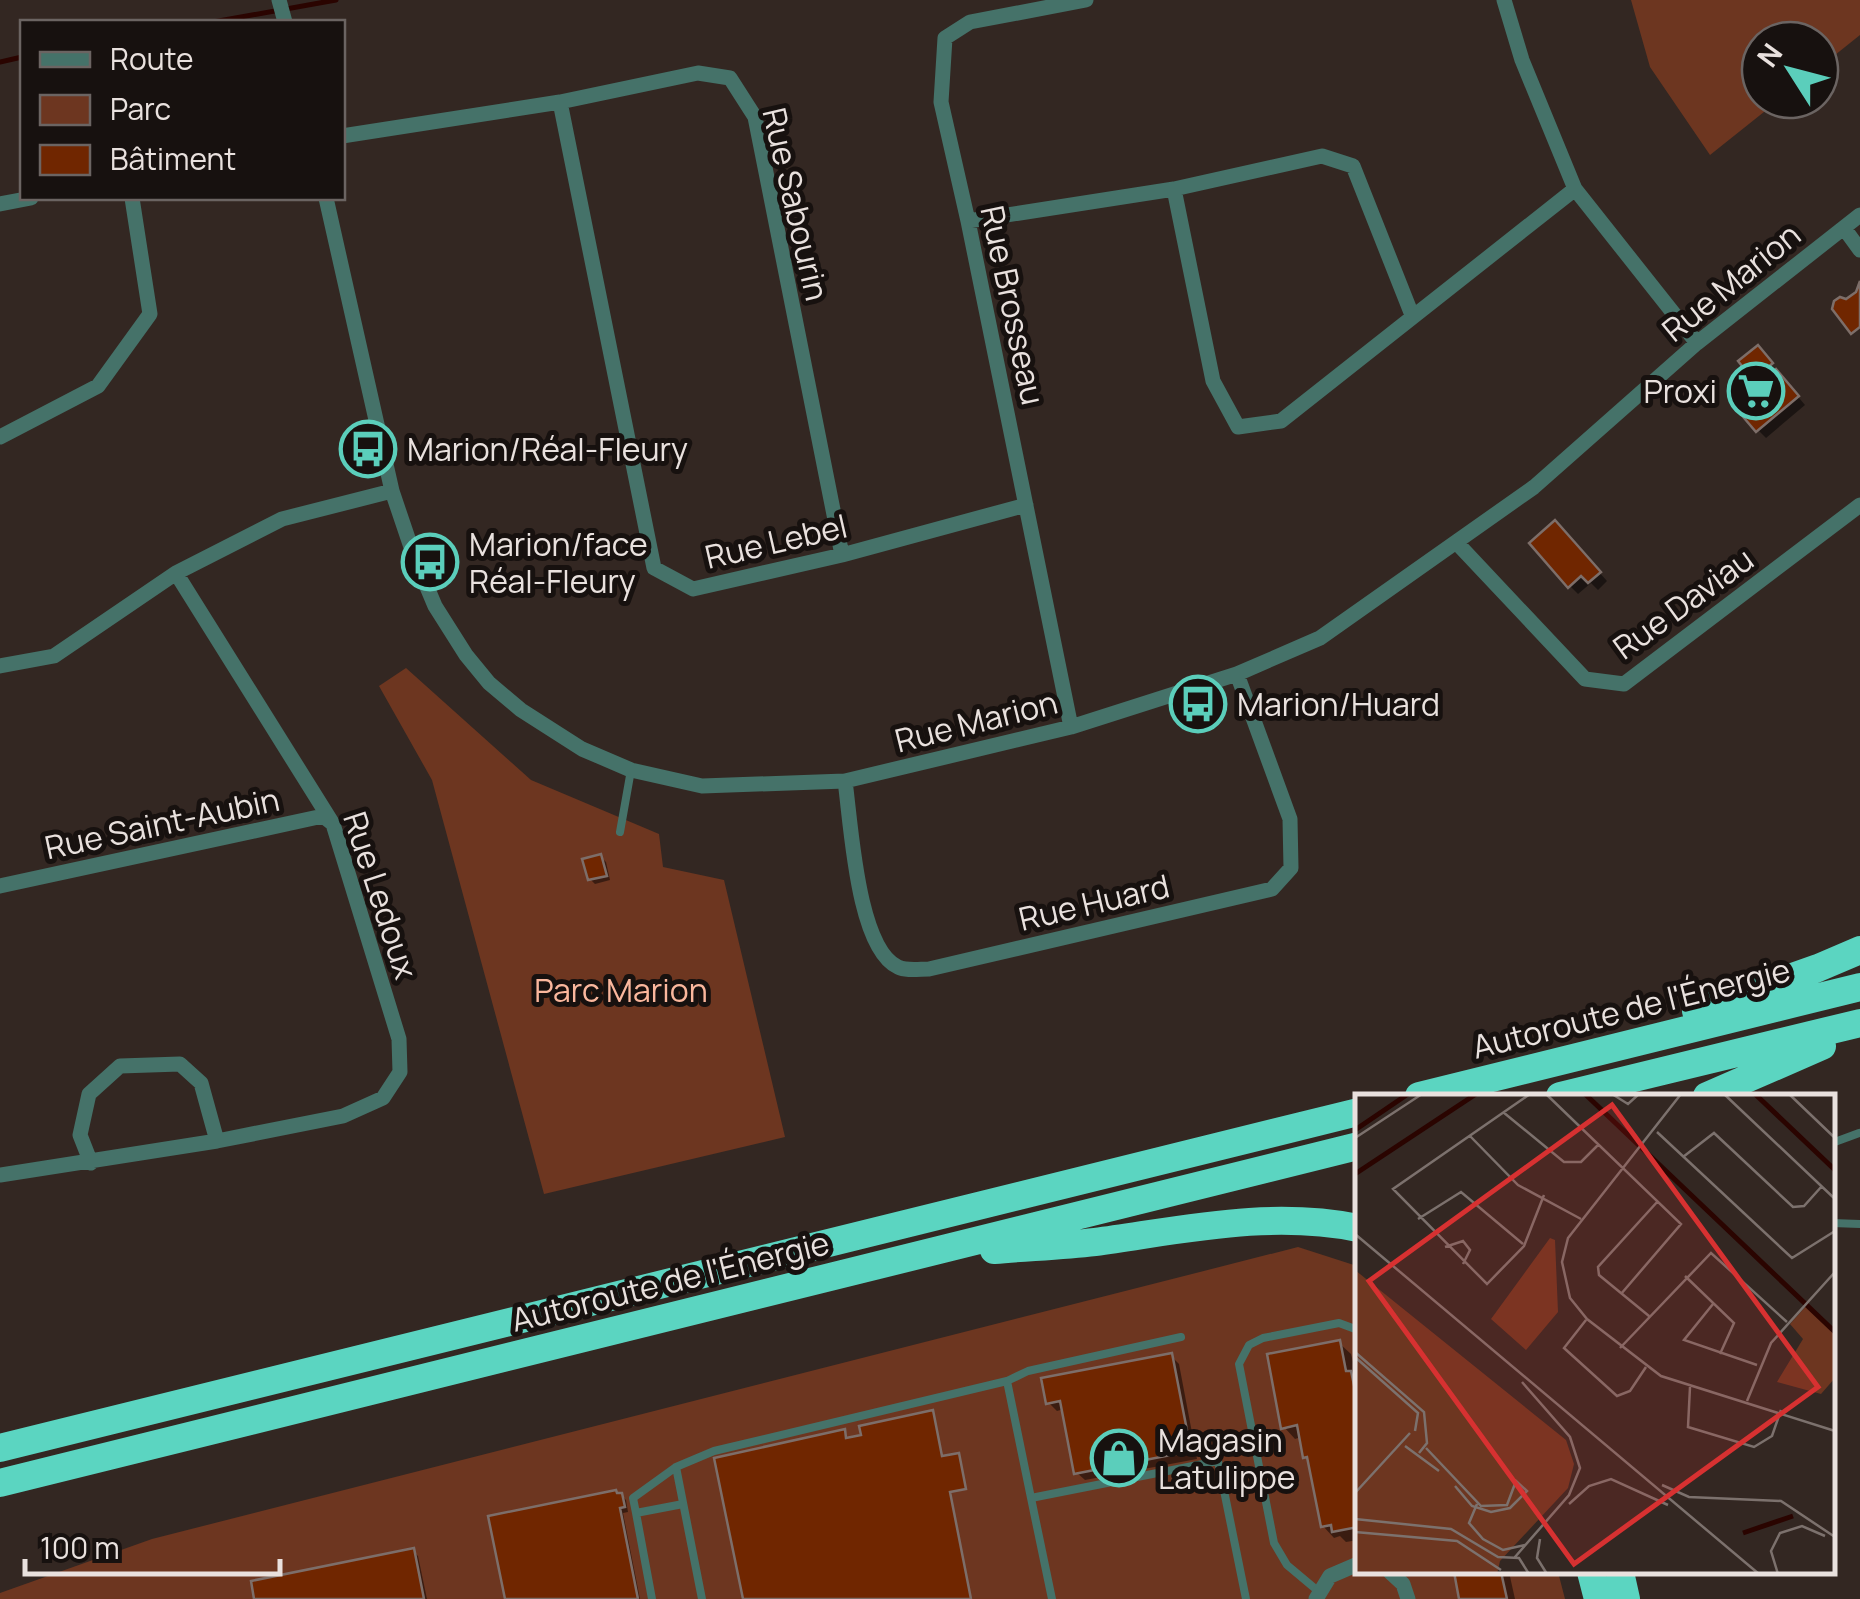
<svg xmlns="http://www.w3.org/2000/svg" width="1860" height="1599" font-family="Manrope,sans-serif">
<rect width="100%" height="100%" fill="#332722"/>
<path fill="#6d3620" d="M1631 0H1860V35L1820 67V40H1760V100H1779L1710 155 1650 67Z
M406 668 531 780 659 834 663 867 724 880 785 1137 544 1194 432 780 379 686Z
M1298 1247 1357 1266 1358 1572H1558L1565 1599H0V1593L152 1539Z"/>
<path fill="#0007" d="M1784 380 1805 405 1766 438 1758 430Z
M1563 532 1607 581 1598 590 1591 583 1578 594 1570 586Z
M601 857 606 862 610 880 595 884 590 879Z
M1339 1343 1351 1354 1358 1381V1540L1346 1542 1340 1536 1334 1538 1323 1526 1311 1463 1305 1457 1301 1437 1295 1439 1284 1427Z
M1171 1356 1179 1364 1197 1459 1085 1480 1076 1472 1064 1409 1057 1411 1048 1402Z
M621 1495 626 1500 628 1512 623 1513 640 1599H507Z
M413 1551 418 1556 427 1599H257Z
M1456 1572H1509L1515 1599H1462Z"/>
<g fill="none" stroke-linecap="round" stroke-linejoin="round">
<path stroke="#2a0400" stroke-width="5" d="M213 22 336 0
M0 62 22 57"/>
</g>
<path fill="#702600" stroke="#7d6e69" stroke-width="2.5" d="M1860 281V327L1851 334 1832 309 1834 301 1840 297 1846 299 1856 292Z
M1758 345 1773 363 1753 380 1738 361Z
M1776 369 1799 396 1756 432 1733 405Z
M1555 520 1601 572 1588 583 1581 576 1568 588 1529 543Z
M601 854 607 876 588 880 582 859Z
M1340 1340 1346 1371H1351L1355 1390H1358V1527L1332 1532 1331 1525 1321 1527 1307 1457 1303 1458 1297 1425 1281 1429 1267 1354Z
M1172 1353 1191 1451 1074 1474 1060 1401 1046 1404 1041 1378Z
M933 1410 942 1456 959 1453 966 1489 950 1492 971 1599H743L714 1458 845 1429 846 1438 861 1435 859 1426Z
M616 1490 617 1493H622L625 1507 620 1508 638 1599H505L488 1516Z
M414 1548 424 1599H254L251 1581Z
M1454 1572H1501L1507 1599H1459Z"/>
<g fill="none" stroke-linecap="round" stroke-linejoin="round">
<path stroke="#457269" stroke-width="8" d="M620 832 631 770
M1832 1143 1859 1133
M1832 1223 1860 1224
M1007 1381 1031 1498
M676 1467 702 1599
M636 1513 633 1498 676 1467 714 1451 1007 1381 1028 1371 1181 1337
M1318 1591 1287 1565 1274 1543 1239 1364 1249 1345 1263 1338 1339 1323 1358 1330
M652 1599 636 1513 683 1504
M1052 1599 1031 1498 1218 1461 1246 1599"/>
<path stroke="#457269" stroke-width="15" d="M279 0 285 22
M1504 0 1522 60 1575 189 1697 343
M560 102 654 568 693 589 842 555 1026 505
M342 136 560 102 698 73 730 78 755 117 842 555
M1174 189 1213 381 1238 427 1281 421 1575 189
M326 198 392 491 414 556 435 606 466 655 489 683 521 710 582 749 631 770 702 786 845 781 1071 727 1237 674 1320 638 1534 487 1697 343 1860 215
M0 204 31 198
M968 221 1174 189 1322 156 1353 166 1412 315
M1844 228 1860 250
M0 437 98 386 150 314 132 198
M1456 542 1585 679 1624 684 1860 505
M0 666 54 656 176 573 282 519 392 491
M1071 727 968 221 941 102 945 38 970 22 1086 0
M845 781C851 823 857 948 898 967 906 971 919 969 929 969L1272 889 1291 868 1290 819 1237 674
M0 886 323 816 333 824
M91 1163 80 1135 89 1094 120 1066 180 1064 201 1083 217 1141
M0 1175 217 1141 343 1116 383 1098 400 1072 399 1039 333 824 176 573
M1390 1572 1403 1584 1408 1599
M1316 1599 1330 1576 1358 1564"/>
<path stroke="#5bd5c1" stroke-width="28" d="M1696 1011 1818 968 1860 950
M1419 1096 1860 987
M1560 1096 1860 1023
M1707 1096 1822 1046
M994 1250C1027 1247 1061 1246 1095 1242 1183 1230 1269 1210 1358 1228
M0 1448 1358 1112
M0 1483 1358 1146
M1591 1572 1598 1599
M1620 1572 1626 1599"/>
</g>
<defs>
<g id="supermarket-ring" transform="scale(2.875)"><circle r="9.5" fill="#17110f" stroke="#5bcebb" stroke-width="1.5"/><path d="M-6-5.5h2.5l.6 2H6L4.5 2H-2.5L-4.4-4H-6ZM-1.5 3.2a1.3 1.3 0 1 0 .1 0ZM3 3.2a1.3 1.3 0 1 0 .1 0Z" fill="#5bcebb"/></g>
<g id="bus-ring" transform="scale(2.875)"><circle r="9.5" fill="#17110f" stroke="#5bcebb" stroke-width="1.5"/><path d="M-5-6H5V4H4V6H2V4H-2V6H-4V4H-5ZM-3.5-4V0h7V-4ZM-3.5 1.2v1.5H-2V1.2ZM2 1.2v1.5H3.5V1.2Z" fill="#5bcebb"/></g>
<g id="shop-ring" transform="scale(2.875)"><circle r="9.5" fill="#17110f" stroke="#5bcebb" stroke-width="1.5"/><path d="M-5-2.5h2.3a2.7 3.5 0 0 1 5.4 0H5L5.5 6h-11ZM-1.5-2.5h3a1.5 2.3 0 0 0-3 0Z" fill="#5bcebb"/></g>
</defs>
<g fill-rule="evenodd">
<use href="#supermarket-ring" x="1756" y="391"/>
<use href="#bus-ring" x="368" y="449"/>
<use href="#bus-ring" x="430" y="562"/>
<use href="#bus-ring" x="1198" y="704"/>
<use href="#shop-ring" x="1119" y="1458"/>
</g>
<g text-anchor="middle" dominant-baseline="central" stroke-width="10" stroke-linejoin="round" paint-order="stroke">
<g font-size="32" fill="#e9e1de" stroke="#17110f">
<text transform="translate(796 204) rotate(77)">Rue Sabourin</text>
<text transform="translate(1731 282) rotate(-39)">Rue Marion</text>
<text transform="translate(1013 305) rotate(78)">Rue Brosseau</text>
<text transform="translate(776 541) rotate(-13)">Rue Lebel</text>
<text transform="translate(1683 603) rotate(-36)">Rue Daviau</text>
<text transform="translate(976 721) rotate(-14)">Rue Marion</text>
<text transform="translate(162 823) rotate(-12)">Rue Saint-Aubin</text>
<text transform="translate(381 895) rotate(72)">Rue Ledoux</text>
<text transform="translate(1094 902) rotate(-13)">Rue Huard</text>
<text transform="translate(1631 1008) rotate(-14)">Autoroute de l'Énergie</text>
<text transform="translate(670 1281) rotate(-14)">Autoroute de l'Énergie</text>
</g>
<g font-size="32" fill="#e9e1de" stroke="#17110f" text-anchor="start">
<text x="1717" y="391" text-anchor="end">Proxi</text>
<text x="407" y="449">Marion/Réal-Fleury</text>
<text x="469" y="544">Marion/face<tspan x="469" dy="37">Réal-Fleury</tspan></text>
<text x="1237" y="704">Marion/Huard</text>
<text x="1158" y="1440">Magasin<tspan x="1158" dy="37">Latulippe</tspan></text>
</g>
<g font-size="32" fill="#fab79d" stroke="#17110f">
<text x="621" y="990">Parc Marion</text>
</g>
</g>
<g transform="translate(1355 1094)">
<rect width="480" height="480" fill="#332722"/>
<path d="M195 144 200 146 203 218 171 256 136 225ZM0 176 211 346 219 370 213 394 145 467 142 480H0ZM452 211 480 237V284L466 300 422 288 448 245 435 230Z" fill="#6d3620"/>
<path fill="none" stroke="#2a0400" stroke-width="5" d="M230 0 480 238M400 0 480 76M0 36 53 0M0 80 121 0M388 439 438 422"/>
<path fill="none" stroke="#7c716d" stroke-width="2.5" d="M175 0 38 95 132 190 169 152 189 101M191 0 326 130 266 200M257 0 273 10 284 0M326 0 213 144 207 168 215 204 232 225 306 282 480 337M369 0 480 105M434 0 480 44M148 18 209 68H226L244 50M302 38 437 164 480 137M114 41 163 91 226 125M0 44 67 0M328 63 359 39 438 113 449 112 467 92M63 125 106 98 168 150M0 140 404 480M90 153 108 147 115 156 108 170M330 182 379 229 365 260M358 210 329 246 402 271M294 222 244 181 243 173 303 107M231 226 209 254 262 302 275 297 291 273M265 254 356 159 432 228M0 258 69 318 72 349 64 359M0 263 63 319 60 337M335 293 333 333 399 353 417 342 426 316M392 307 416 249 480 178M50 352 84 377M71 354 126 412 152 411 161 387 172 397 155 414 136 418 117 412 100 392M307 391 334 403 426 407 480 443M0 399 55 339M122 410 114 429 128 445 148 456 170 451M214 410 234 392 256 385 313 411M0 425 96 435 143 463 164 464 174 480M0 438 102 447 146 476M185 445 182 464 192 480M160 463 214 401 225 374 215 343 167 288M423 480 416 457 425 439 447 432 470 442"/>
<path fill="#d73131" fill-opacity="0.15" stroke="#d73131" stroke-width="5" d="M257 11 463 293 219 470 14 187Z"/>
<rect width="480" height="480" fill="none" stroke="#e9e1de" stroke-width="5"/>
</g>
<rect x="20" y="20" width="325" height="180" fill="#17110f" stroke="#6b6462" stroke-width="2.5"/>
<rect x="40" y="52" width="50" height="15" fill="#457269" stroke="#6b6462" stroke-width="2.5"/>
<text x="110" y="70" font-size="30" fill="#e9e1de">Route</text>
<rect x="40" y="95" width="50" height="30" fill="#6d3620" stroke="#6b6462" stroke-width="2.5"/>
<text x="110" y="120" font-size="30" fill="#e9e1de">Parc</text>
<rect x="40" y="145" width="50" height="30" fill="#702600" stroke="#6b6462" stroke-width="2.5"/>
<text x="110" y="170" font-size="30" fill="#e9e1de">Bâtiment</text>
<g transform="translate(1790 70) rotate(306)"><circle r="48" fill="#17110f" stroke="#6b6462" stroke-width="2.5"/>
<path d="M0-8L18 38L0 25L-18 38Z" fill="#5bcebb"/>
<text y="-15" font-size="28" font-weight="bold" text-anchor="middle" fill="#e9e1de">N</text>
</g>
<path d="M25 1559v15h255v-15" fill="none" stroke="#e9e1de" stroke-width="5"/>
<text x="40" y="1559" font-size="30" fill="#e9e1de" stroke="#17110f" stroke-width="8" paint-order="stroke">100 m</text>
</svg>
